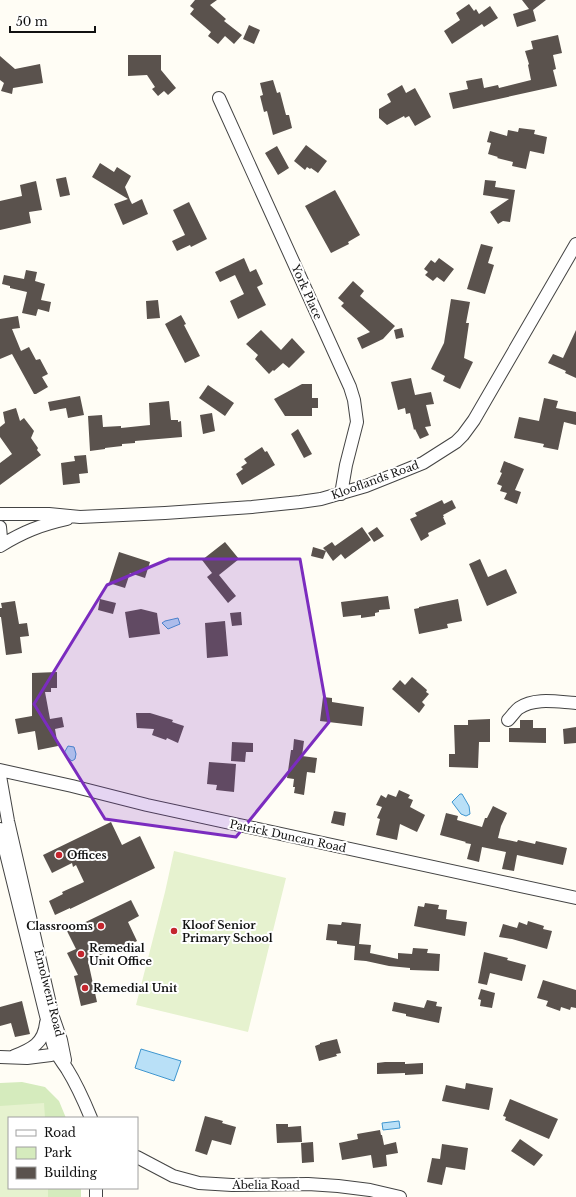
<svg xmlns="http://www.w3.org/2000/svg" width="576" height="1197" font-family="'Libre Baskerville',serif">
<rect width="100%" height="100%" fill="#fffdf5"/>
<path fill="#d5ebbd" d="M22 1082 45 1087 59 1101 66 1118H9V1188H81V1197H0V1083Z"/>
<path fill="#e6f2cf" d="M174 851 286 878 248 1032 136 1005 165 892Z
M44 1103 45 1118H9V1188H48V1197H0V1106Z"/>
<path fill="#b9e0f7" stroke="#3f96cf" d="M178 618 180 624 168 629 162 623 165 621Z
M68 746 74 747 76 754 75 759 72 761 67 757 64 753Z
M460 794H462L469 806 470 814 466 816 461 814 452 802Z
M141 1049 181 1061 174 1081 135 1068Z
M399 1121 400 1128 383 1130 382 1123Z"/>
<path fill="#5a524d" d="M195 0H217L210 5 226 19 224 21 242 35 234 44 225 36 218 44 208 36 211 32 190 14 194 9 190 6Z
M522 0H546L533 10 536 21 517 27 513 14 529 9Z
M469 4 474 11 476 9 479 14 490 6 498 18 484 27 482 24 452 44 444 31 460 20 456 13Z
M249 25 260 30 254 44 243 39Z
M558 35 562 53 553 55 556 69 553 70 557 86 453 109 449 93 468 89 466 81 482 78 484 88 498 85 499 88 531 80 528 65 529 64 525 51 533 49 531 41Z
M128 55H161V70L176 88 168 95 164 91 158 96 152 89 155 87 147 75 128 76Z
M0 56 15 69 40 64 43 83 13 88 12 94 1 91 4 83 0 80Z
M273 80 277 93 280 92 286 115H289L292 128 273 135 267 111 264 112 260 96 263 95 260 83Z
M402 85 406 93 415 88 431 117 415 126 409 116 405 118 404 116 387 125 379 118V109L391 102 387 94Z
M519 128 535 130 534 134 547 137 544 154 530 151 526 169 512 166 513 162 497 158 498 157 488 154 491 143 487 142 490 131 507 136 508 130 518 132Z
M306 145 327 161 318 173 311 168 310 169 307 167 305 170 294 161Z
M277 146 289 168 278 175 265 153Z
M100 163 114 172 117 167 131 176 125 187 130 200 132 204 142 199 148 214 123 225 114 204 128 199 92 177Z
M66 177 70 195 60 197 56 179Z
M485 180 496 181 495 187 515 190 510 222 503 221 498 224 490 212 509 199 483 195Z
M36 181 42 210 29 212 31 223 0 230V201L22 196 20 185Z
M335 190 360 235 348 242 349 244 331 253 305 206Z
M189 202 207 239 191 247 190 245 177 251 172 241 185 235 173 210Z
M481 244 493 247 488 263 494 265 485 294 467 289Z
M244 258 250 272 256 269 263 284 257 287 266 305 238 319 230 301 244 294 235 275 220 282 215 272Z
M439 258 454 269 444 282 437 277 433 281 425 275 428 272 424 269 431 260 435 263Z
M26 270 37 272 35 281 45 284 41 300 51 302 49 312 38 309 36 316 22 313 27 292 10 288V286L2 284 4 275 24 279Z
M353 281 364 291 360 296 395 326 383 339 362 349 357 338 370 332 341 306 344 303 338 298Z
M451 299 470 302 466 323H469L464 358 473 362 460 389 443 381 445 376 431 369 444 343Z
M158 300 160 318 147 319 146 301Z
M181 315 186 324 184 325 200 356 185 363 165 324Z
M18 316 20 328 12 329 21 351 29 347 36 360 40 359 48 374 42 377 48 387 36 394H34L12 354 0 359V319Z
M402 328 404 337 396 339 394 330Z
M261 330 281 350 292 338 305 352 289 368 283 363 274 371 273 370 269 374 255 359 258 355 246 344Z
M576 330V378L565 373 566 371 548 363 553 354 563 358Z
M411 378 415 395 431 392 434 404 426 405 431 426 425 427 429 435 420 439 415 429 414 430 410 413 406 414 405 408 398 410 391 382Z
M302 384H312V398H318V408H312V416H285L274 399Z
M208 385 234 403 225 416 199 398Z
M80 396 84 415 68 418 66 408 50 411 48 402Z
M544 398 558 401 556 408 576 412V425L564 422 558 450 543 447 544 444 514 438 519 417 539 421Z
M169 401 171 420H178V422L181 421 182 437 135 441V443L122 444V446L105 448V449L90 451 88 416 102 415 103 427 121 426V428L150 425 149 403Z
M16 408 20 421 24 418 34 431 31 438 38 448 37 450 41 455 0 485V463L12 454 0 437V427L5 423 3 412Z
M212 413 215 431 203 434 200 415Z
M298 429 312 454 304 458 291 434Z
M262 447 265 452 267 451 275 465 242 485 236 474 243 469 241 467 247 463 244 459Z
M86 455 88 473 79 474 80 483 63 485 61 463 75 461 74 456Z
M504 461 524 469 515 490 521 492 517 504 504 499 507 493 500 491 502 486 497 484 502 473 500 472Z
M442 500 444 504 452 500 456 508 443 515 444 517H443L446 524 428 533 429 536 421 541 410 519 417 516 415 513Z
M362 527 371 540 345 559 341 554 333 561 326 551 323 559 311 556 313 547 326 551 323 548 332 542 335 546Z
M377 527 384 536 374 542 368 533Z
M225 542 239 559 219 575 236 596 228 603 207 577 212 573 202 560Z
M119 552 150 562 145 578 130 573 125 588 109 583Z
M480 559 488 577 506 569 517 593 487 606 469 564Z
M388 596 390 609 379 610V612L375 613V616L361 618V615L343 617 341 602Z
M100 599 116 603 113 614 98 610Z
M458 599 462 621 447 624 448 628 419 634 414 609 419 608V607Z
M15 601 19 624 27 623 29 636 20 637 22 653 6 655 1 617H0V608H2L1 603Z
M141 609 157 613 160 634 129 638 125 612Z
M241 612 242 625 232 626 230 613Z
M225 621 228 656 207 658 205 623Z
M57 672V688H51V692H45L50 719 62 717 64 727 55 729 58 746 38 750 35 731 18 734 15 719 32 716V673Z
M412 677 427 690 426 692 429 694 422 702 425 705 419 713 392 689 400 680 405 685Z
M323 697 332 698V702L364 707 362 726 320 721Z
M136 713H150L173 720 172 722 184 726 178 743 167 738 166 740 152 735 154 729 137 728Z
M490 719V742H479L478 768 449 767V754H455L454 725H468V720Z
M520 720H533V728H546V743L509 742V728H520Z
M576 727V743L564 744 563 729Z
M294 739 304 741 302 756 317 758 315 773 307 772 304 795 294 793 295 787H293L294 779 287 778 291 750H293Z
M232 742 253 743V752H246L245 762 231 761Z
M209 762 236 764 234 792 216 790 217 785 207 784Z
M399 790 410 795 408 798 413 800 410 807 425 815 417 832 400 824 397 840 376 835 380 819 377 818 382 807 376 805 381 795 386 798 388 794 396 797Z
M493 806 507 813 501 826 498 838 517 842 518 840 535 844 536 841 567 848 563 865 517 855 514 871 502 869 506 852 482 847 479 862 467 859 471 844 465 843 466 842 440 835 446 813 458 816 457 820 482 827 485 818H487Z
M334 811 346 813 344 826 331 823Z
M111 822 122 845 140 836 155 868 70 909V908L55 915 49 901 63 894 62 892 84 882 76 865 73 867 72 863 52 873 43 855Z
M131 900 139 916 128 922 137 941 110 954 109 951 88 961 97 1002 81 1006 74 976 78 975 67 953 76 949 67 931Z
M425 903 439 905 438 909 447 910 446 919 467 922 465 936 414 926 418 906 424 907Z
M528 921 544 926 543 929 552 931 547 949 512 939 499 937 503 924 517 928 519 922 527 925Z
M342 922 361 924 359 944 371 945 370 953 398 959V953L412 954 413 948 428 949 427 953 440 954 439 971 410 970V968L389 966 366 961 354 960 355 946 337 944V941L326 940 328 924 341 925Z
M484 952 508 958 507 960 526 965 522 981 490 973 487 985 478 983Z
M543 980 576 990V1008L571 1007 570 1010 561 1007 560 1011 546 1006 548 1001 537 998Z
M481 989 495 993 492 1008 480 1006 481 1000 478 999Z
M427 1000 437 1002 436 1006 442 1007 439 1023 406 1016V1014L392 1011 394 1002 424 1008Z
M22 1001 30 1034 15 1037 11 1023 0 1026V1007Z
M337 1039 341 1053 336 1054 337 1056 319 1061 315 1046 320 1044V1043Z
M385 1062H405V1064L423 1063V1074L405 1075V1073L377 1074V1063Z
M466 1083 493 1088 489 1110 442 1101 446 1085 465 1089Z
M510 1099 558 1119 549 1139 505 1120 506 1117 503 1116Z
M205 1116 223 1121 222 1123 236 1127 231 1145 212 1140 207 1155 195 1151Z
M276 1124H288V1127L301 1126 302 1142 277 1143Z
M380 1130 381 1135H382L384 1145 396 1142 398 1153 386 1155 387 1166 373 1168 371 1155 342 1160 339 1143 358 1139 357 1134Z
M520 1139 543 1155 534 1166 511 1151Z
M313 1142 314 1162 302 1163 301 1143Z
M442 1144 468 1148 465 1170 446 1167 442 1185 427 1182 432 1158 440 1159Z"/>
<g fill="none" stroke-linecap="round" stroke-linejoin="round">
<g stroke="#444" stroke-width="14">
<path id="minor" d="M219 98 350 387 354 400 357 422 346 465 341 494
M0 514H49L80 517 165 513 252 507 300 502 321 499 366 486 391 476 423 463 456 442 463 435 474 420 576 244
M0 527 1 538 0 543
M0 546C23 532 40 525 67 519
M508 720C512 716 515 711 519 708 535 697 558 702 576 703
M0 770 72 786 147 805 576 898
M0 776 8 821 53 1017 61 1040 65 1060
M0 829 53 1044C56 1055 61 1060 67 1069 77 1085 84 1101 91 1118
M14 1056C32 1049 44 1043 46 1023
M0 1057 27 1058 51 1055 62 1052
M137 1157 173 1176 199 1183 232 1185 308 1184 338 1186 370 1190 400 1197
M96 1197V1188"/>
</g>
<use href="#minor" stroke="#fff" stroke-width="12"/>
</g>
<path fill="#7b2cbf" fill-opacity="0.2" stroke="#7b2cbf" stroke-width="3" stroke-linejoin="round" d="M169 559H300L329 722 236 837 105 819 34 704 107 585Z"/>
<g fill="#c4262e" stroke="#fff" stroke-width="1.5">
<circle cx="59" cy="855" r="4"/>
<circle cx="101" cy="926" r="4"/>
<circle cx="174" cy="931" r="4"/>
<circle cx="81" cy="954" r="4"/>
<circle cx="85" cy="988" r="4"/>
</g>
<g text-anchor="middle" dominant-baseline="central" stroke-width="4" stroke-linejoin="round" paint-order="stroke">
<g font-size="11" fill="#111" stroke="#fff">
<text transform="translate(307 292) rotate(66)">York Place</text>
<text transform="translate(375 480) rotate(-20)">Klooflands Road</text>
<text transform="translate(288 836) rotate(12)">Patrick Duncan Road</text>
<text transform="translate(49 993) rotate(76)">Emolweni Road</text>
<text x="266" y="1185">Abelia Road</text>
</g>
<g font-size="11" font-weight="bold" fill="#111" stroke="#fff" text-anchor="start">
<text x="67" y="855">Offices</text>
<text x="182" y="925">Kloof Senior<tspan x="182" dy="13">Primary School</tspan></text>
<text x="93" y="926" text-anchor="end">Classrooms</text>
<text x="89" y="948">Remedial<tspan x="89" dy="13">Unit Office</tspan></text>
<text x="93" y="988">Remedial Unit</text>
</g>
</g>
<rect x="8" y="1117" width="130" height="72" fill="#ffffff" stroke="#a0a0a0"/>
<rect x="16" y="1130" width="20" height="6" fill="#ffffff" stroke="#a0a0a0"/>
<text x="44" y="1137" font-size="12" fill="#111111">Road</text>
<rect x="16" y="1147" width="20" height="12" fill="#d5ebbd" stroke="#a0a0a0"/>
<text x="44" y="1157" font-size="12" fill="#111111">Park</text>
<rect x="16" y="1167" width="20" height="12" fill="#5a524d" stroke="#a0a0a0"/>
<text x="44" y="1177" font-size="12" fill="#111111">Building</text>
<path d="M10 26v6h85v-6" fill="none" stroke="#111111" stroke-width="2"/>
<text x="16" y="26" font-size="12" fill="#111111" stroke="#ffffff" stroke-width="3" paint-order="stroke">50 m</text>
</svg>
